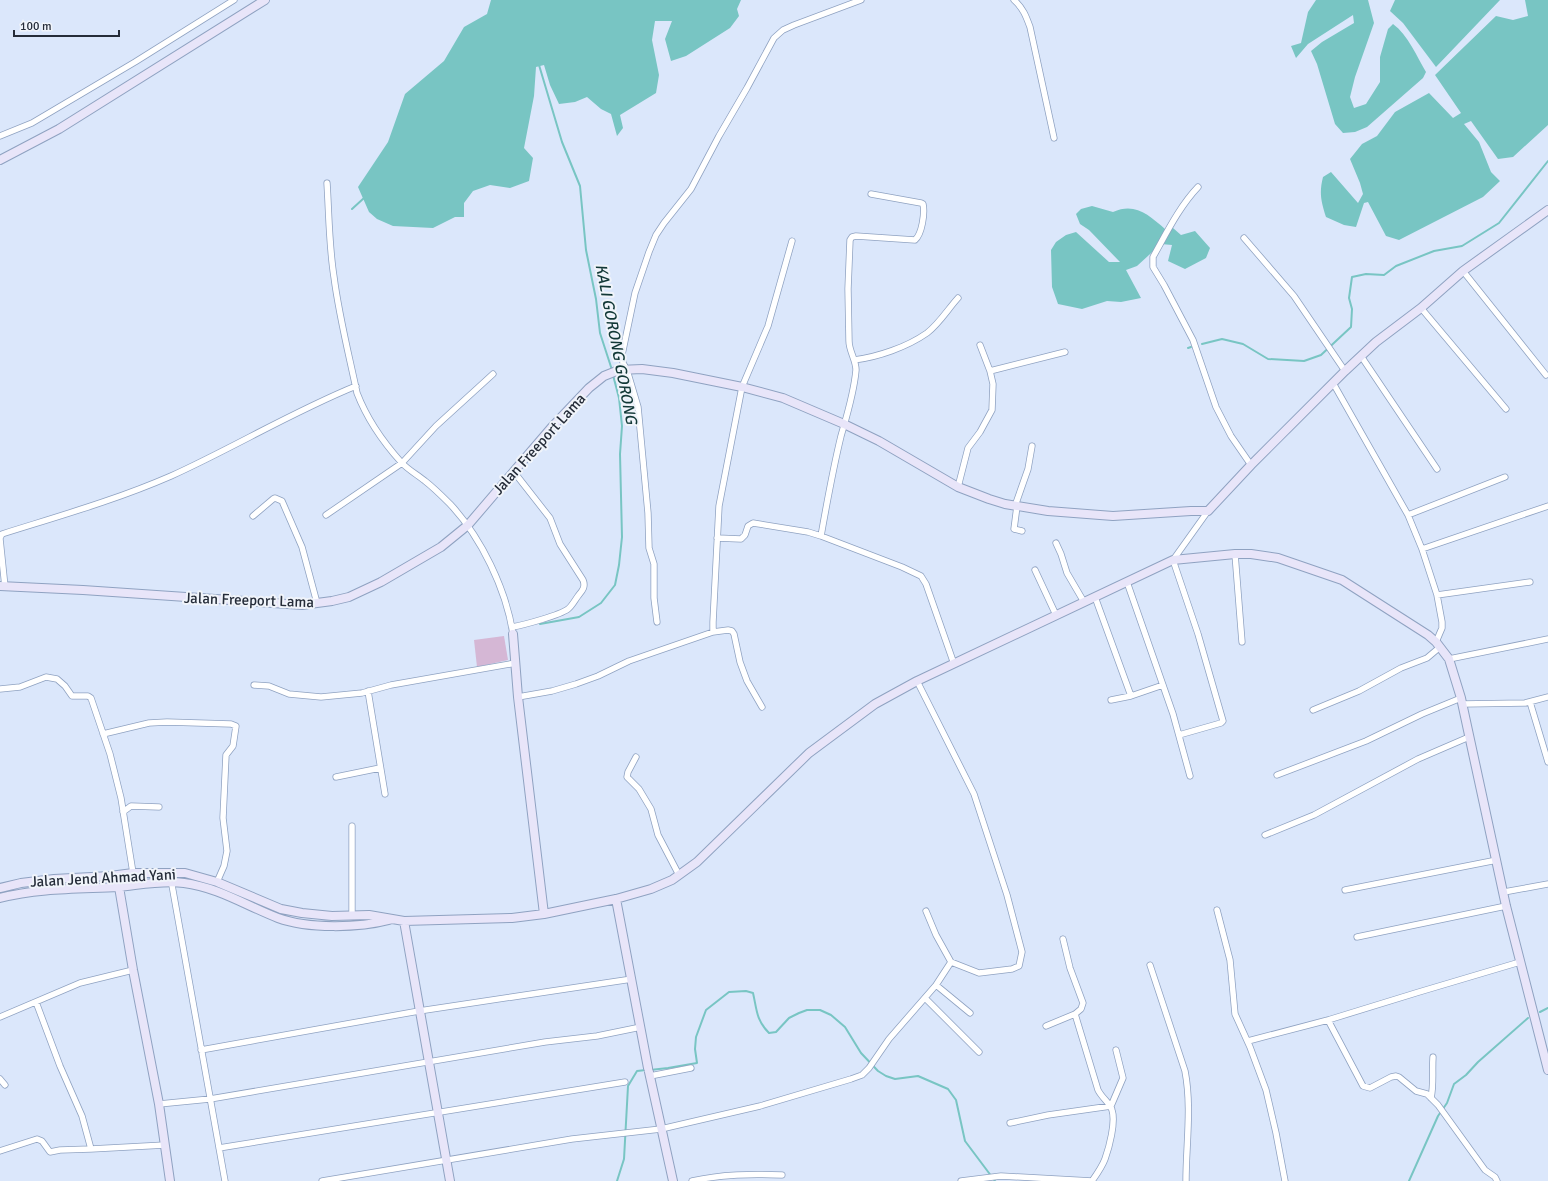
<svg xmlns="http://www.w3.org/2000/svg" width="1548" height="1181" font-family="Signika,sans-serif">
<rect width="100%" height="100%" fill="#dbe7fb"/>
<path fill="#d5b7d5" d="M504 636 508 660 477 667 474 640Z"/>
<path fill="#78c5c3" d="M491 0H741L737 9 739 16 730 28 686 56 671 61 665 39 672 21H655L652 40 659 75 656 93 620 115 623 128 617 136 611 114 601 109 587 97 575 102 559 104 550 85 544 65 536 67 534 96 524 148 533 158 529 181 510 188 490 185 473 191 464 203V217H455L433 228 393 226 377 219 369 212 358 187 388 142 405 94 444 61 464 27 487 14Z
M1316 0H1368L1374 23 1355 77 1350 97 1354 108 1366 104 1380 82V57L1388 29 1393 24C1408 35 1417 57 1426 72L1423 78 1367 127 1355 132 1343 133 1335 124 1317 64 1311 51 1322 42 1354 23 1353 15 1308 44 1296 58 1291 46 1301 43 1308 12Z
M1395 0H1500L1436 67 1403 23 1390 11Z
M1525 0H1548V125L1513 157 1498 159 1471 121 1464 124 1479 142 1491 172 1500 181 1483 197 1399 240 1386 236 1368 202 1364 203 1356 227 1344 225 1326 217C1321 201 1319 193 1323 177L1331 172 1358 203 1363 194 1360 183 1350 159 1362 144 1377 136 1395 112 1429 93 1453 118 1461 113 1435 75 1496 16 1513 20 1528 16Z
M1092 206 1113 212C1135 202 1149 215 1165 229L1173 228 1181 235 1195 231 1210 248 1206 258 1185 269 1168 261 1172 245 1161 244 1137 266 1126 270 1141 298 1121 302 1107 301 1082 309 1058 304 1052 287 1051 250 1056 242 1066 235 1076 232 1109 262H1120L1089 230 1080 224 1076 214 1081 209Z"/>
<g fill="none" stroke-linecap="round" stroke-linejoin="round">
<path stroke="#78c5c3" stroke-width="2" d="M539 65 562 142 580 186 586 250 596 299 600 333 612 370
M352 209 364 198
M1202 344 1222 339 1243 344 1268 359 1304 361 1321 355 1351 327 1352 309 1349 298 1352 277 1366 274 1384 275 1396 266 1434 251 1462 246 1499 223 1548 161
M1188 348 1191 347
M540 624 579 617 601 603 615 585 619 565 622 537 620 454 622 426 619 398 613 375
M1540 1012 1548 1008
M650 1070 668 1068 697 1063 695 1049 696 1037 706 1010 729 992 746 991 753 993C757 1010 756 1020 769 1033L776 1032 789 1018 799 1013 807 1010H820L831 1015 845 1027 861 1053 878 1071 886 1076 895 1079 918 1076 948 1089 956 1100 965 1141 995 1181
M617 1181 624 1159 628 1086 637 1071 646 1070
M1409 1181 1438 1116 1447 1103 1454 1084 1466 1075 1478 1062 1528 1018"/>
<g stroke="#8fa2c1" stroke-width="7">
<path id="street" d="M1014 0C1023 8 1026 16 1030 27L1054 138
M0 136 32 123 135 62 234 0
M327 183C329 214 329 246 334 277 339 316 349 355 357 393 367 419 383 442 401 462 408 470 418 475 425 481 434 488 442 496 450 504 481 537 506 589 513 634
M1198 187C1179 207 1166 234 1153 257V267L1164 285 1193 340 1216 407 1231 436 1251 465
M871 194 921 203 923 204C925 213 922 234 915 240L856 236 852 237 850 240 848 289 849 341C849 351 856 360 856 370 854 393 847 415 841 436 833 469 827 502 821 536L902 567 921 576 926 584 954 664
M1244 238 1294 296 1345 371
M1463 271 1546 375
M1421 308 1506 409
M1361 356 1437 469
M854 360C878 357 907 347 927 333 939 324 948 309 958 298
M990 371 1065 352
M1333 383 1408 515 1422 549 1437 595 1442 622V628L1436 642
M958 487 968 448 980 432 992 410 993 384 990 371 980 345
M1015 506 1028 469 1032 446
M1017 506 1014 529 1022 531
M326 515 402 463 436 426 493 374
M1408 515 1505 477
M253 516 273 499 275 498 282 501 302 547 317 603
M0 538 2 534C59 516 116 500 171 476 233 448 292 412 356 386
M717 538 741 539 745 535 748 526 753 523 808 532 821 536
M0 539 5 587
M1056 543 1061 554 1067 573 1084 602
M1422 549 1548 506
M1235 554 1242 642
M1035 570 1056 615
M1127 582 1173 714 1190 776
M1437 595 1530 582
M1095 597 1131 696
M657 622 654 598V564L649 548 648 513 638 407 627 370 623 363 622 355 635 293 649 252 656 235 664 223 691 189 719 136 747 88 774 38 783 30 794 25 861 0
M512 627C524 625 560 615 568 609 572 606 575 600 578 596 582 591 586 587 583 580L560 544 550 518 514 472
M713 632V622L719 506 742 387 768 326 792 241
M1449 659 1548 639
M254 685 269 686 289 694 321 697 362 693 391 685 516 663
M0 689 20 687 46 677 57 679 65 686 72 696H88L91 698 110 754 121 798 133 873
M368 691 385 794
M518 697 552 691 576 684 598 676 629 661 713 632 728 630 732 631 734 634 740 662 747 681 762 707
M1111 700 1131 696 1163 685
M1530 702 1548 762
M1462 704 1525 703 1548 697
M1313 710 1359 691 1401 668 1427 658 1440 647
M103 734 149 723 167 722 231 724 236 726 233 746 226 755 223 818 227 851 224 866 217 882
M1179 735 1221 723 1223 721 1198 634 1173 560 1208 511
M636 757 628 772 627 777 639 789 651 809 658 835 679 875
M1277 775 1366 741 1422 714 1461 698
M336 777 380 768
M123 812 131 806 159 807
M1265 835 1314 815 1418 759 1469 737
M170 874 225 1181
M1345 890 1497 860
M1504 892 1548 884
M1217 910 1230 960 1235 1014 1250 1047 1266 1090 1276 1133 1285 1181
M926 911 936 935 951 962
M352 915V826
M1357 937 1506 906
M1063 939 1070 968 1083 1003 1081 1009 1075 1014 1098 1090C1102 1098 1110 1103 1112 1110 1116 1122 1109 1148 1105 1159 1102 1167 1097 1174 1092 1181
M1150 965 1185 1071C1192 1107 1186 1145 1186 1181
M936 985 970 1013
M925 998 979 1052
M36 1002 60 1066 82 1116 91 1149 165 1145
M0 1017 80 983 133 970
M1328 1020 1363 1086 1370 1088 1391 1077 1396 1076 1399 1077 1416 1091 1427 1094 1438 1105 1485 1170 1495 1177 1497 1181
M1046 1026 1075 1014
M1248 1041 1328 1020 1419 992 1520 962
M201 1050 419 1011 632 979
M650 1076 691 1068
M0 1079 5 1085
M1431 1098C1434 1084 1432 1071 1433 1057
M159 1104 210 1099 545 1042 597 1036 641 1027
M1010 1123 1048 1115 1111 1106 1123 1078 1116 1050
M219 1148 625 1082
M0 1151 37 1139 42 1141 50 1152 60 1150 91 1149
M322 1181 572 1139 661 1129 760 1106 851 1079 862 1075 869 1068 889 1039 936 985 951 962 979 973 1012 969 1019 966 1022 952 1007 895 974 794 917 681
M692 1181C722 1174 752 1174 782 1175
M961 1181 1001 1176 1092 1181"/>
</g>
<g stroke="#8fa2c1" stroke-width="10">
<path id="secondary" d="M0 160 59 129 265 0
M0 586 83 590 302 605 332 601 349 597 381 582 441 547 468 525 551 428 589 388 604 376 619 370 642 369 673 373 742 387 783 398 844 424 879 441 958 487 989 499 1005 504 1048 511 1113 516 1191 511H1208L1251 465 1345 371 1376 342 1421 308 1463 271 1548 210
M513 634 518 697 544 914
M119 887 133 970 159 1104 170 1181
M0 888 21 883 54 879 110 876 133 873H185L217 882 281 909 302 913 332 916 369 915 404 921 512 918 544 914 616 899 651 889 672 880 697 862 809 753 875 704 917 681 1173 560 1235 554H1251L1278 558 1342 580 1428 635 1436 642 1449 659 1461 698 1506 906 1548 1070
M0 898C38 888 79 889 118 887 139 885 162 880 184 883 217 887 247 906 278 918 308 929 359 928 389 920
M616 899 648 1068
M404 921 450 1181
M649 1072 673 1181"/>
</g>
<use href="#street" stroke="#fff" stroke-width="5.5"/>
<use href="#secondary" stroke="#e8e5f9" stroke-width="8"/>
</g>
<g text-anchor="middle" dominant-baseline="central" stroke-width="4" stroke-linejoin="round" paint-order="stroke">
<g font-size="15" fill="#252c39" stroke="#f0f4fa">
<text transform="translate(539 444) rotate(-48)">Jalan Freeport Lama</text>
<text transform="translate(249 600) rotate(2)">Jalan Freeport Lama</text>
<text transform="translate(103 878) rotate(-3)">Jalan Jend Ahmad Yani</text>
</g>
<g font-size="16" font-style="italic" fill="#123837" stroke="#f0f4fa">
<text transform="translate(616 344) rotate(79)">KALI GORONG GORONG</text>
</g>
</g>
<path d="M14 30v6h105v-6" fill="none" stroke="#252c39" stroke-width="2"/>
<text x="20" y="30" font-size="12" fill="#252c39" stroke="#f0f4fa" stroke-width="3" paint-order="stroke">100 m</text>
</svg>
